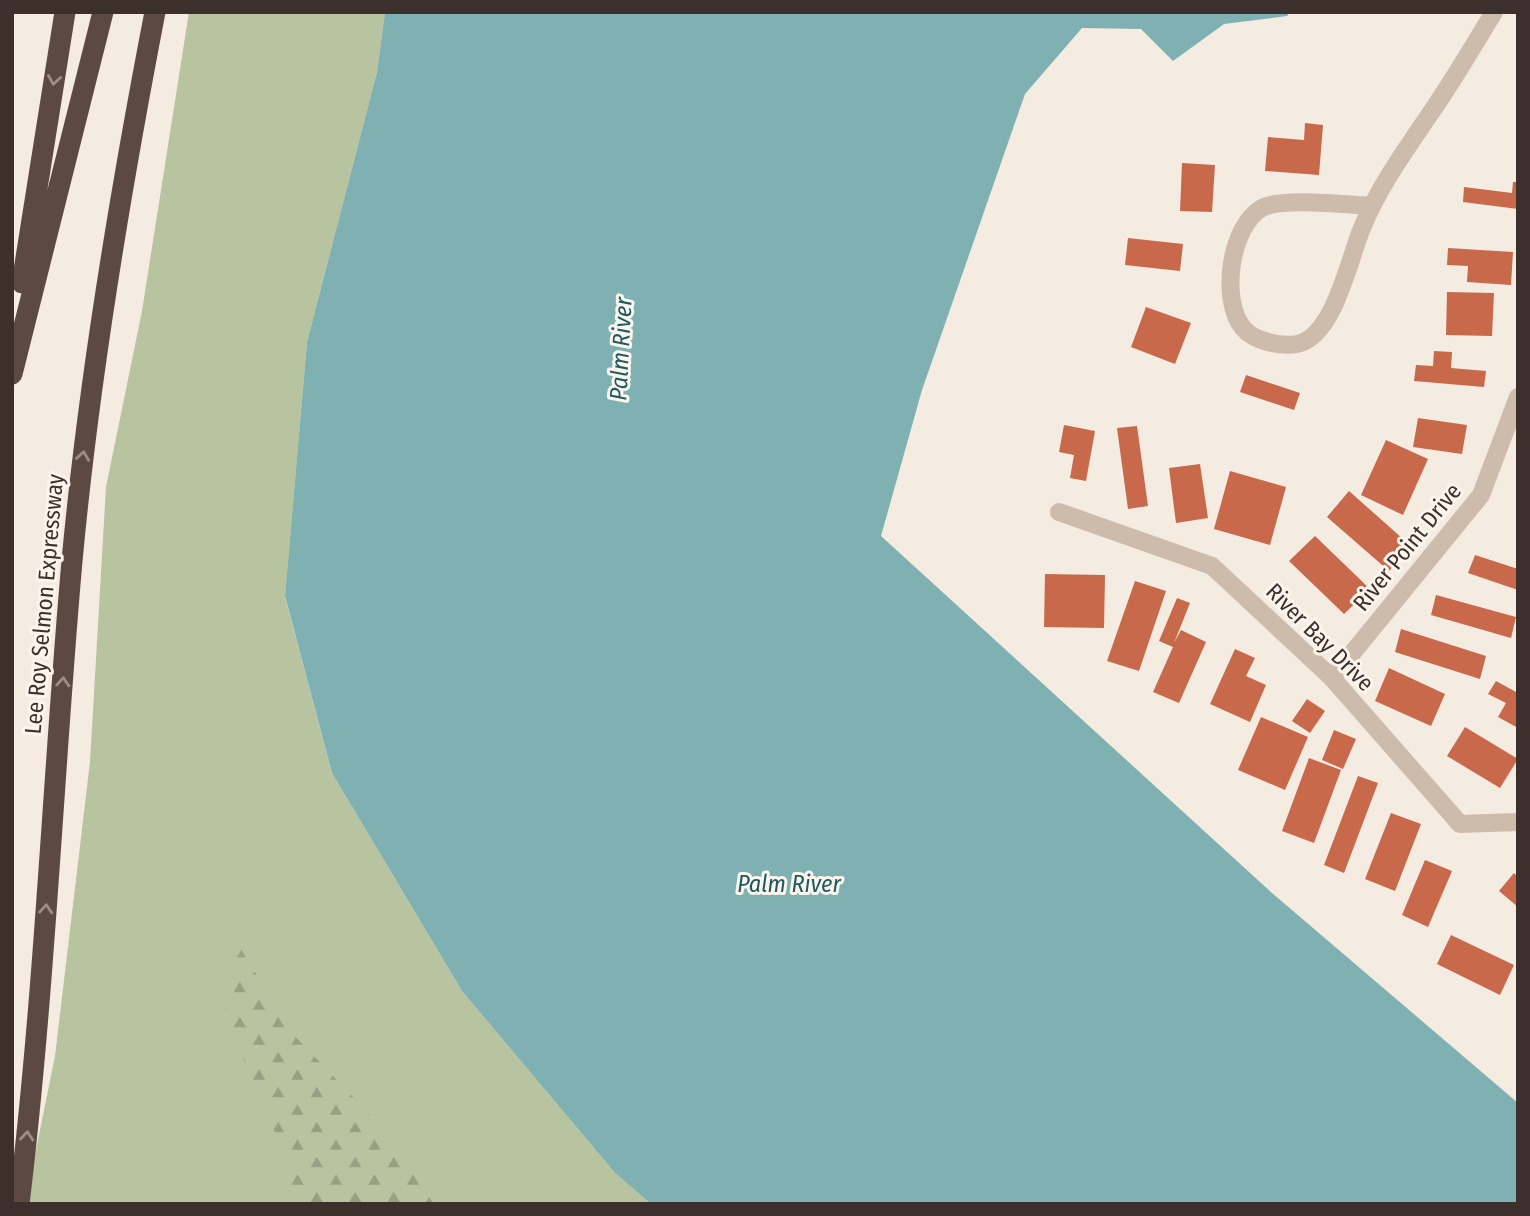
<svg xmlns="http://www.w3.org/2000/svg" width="1530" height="1216" font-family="'Fira Sans Condensed',sans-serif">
<defs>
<pattern id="forest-firs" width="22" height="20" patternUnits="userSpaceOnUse" patternTransform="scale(1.75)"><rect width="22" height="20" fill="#b8c4a0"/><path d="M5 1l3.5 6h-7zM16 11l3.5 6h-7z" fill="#97a083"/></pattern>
</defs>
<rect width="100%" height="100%" fill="#f4ebe1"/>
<path fill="#b8c4a0" d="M189 12H385L377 72 307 342 285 597 332 773 462 991 615 1173 651 1204H25L55 1056 90 762 106 487 142 311Z"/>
<path fill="url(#forest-firs)" d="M242 949 286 1027 376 1121 434 1204H289L290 1167 244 1060 218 988Z"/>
<path fill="#7fb0b2" d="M385 12H1290L1287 16 1224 24 1173 61 1141 29 1082 28 1025 94 922 390 881 536 1272 893 1518 1103V1204H651L615 1173 462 991 332 773 285 596 307 342 377 72Z"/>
<path fill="#c8694b" d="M1305 123 1323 125 1319 175 1265 171 1268 137 1304 140Z
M1182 163 1215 165 1212 212 1180 211Z
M1513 182H1518V209L1463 202 1464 187 1512 193Z
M1128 238 1183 244 1180 271 1125 265Z
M1448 248 1513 252 1511 285 1467 282 1468 266 1447 265Z
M1447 292 1494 293 1492 336 1446 335Z
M1146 307 1191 323 1175 364 1131 347Z
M1434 351 1452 352 1451 368 1486 371 1484 387 1414 381 1416 365 1433 366Z
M1246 375 1300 393 1294 410 1240 392Z
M1418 418 1467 425 1462 454 1413 447Z
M1064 425 1095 431 1086 481 1070 478 1074 455 1059 452Z
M1137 426 1148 506 1128 509 1117 428Z
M1386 440 1428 459 1403 515 1361 495Z
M1200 464 1208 518 1176 523 1169 468Z
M1230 471 1286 487 1270 545 1214 529Z
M1349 491 1411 546 1389 571 1327 517Z
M1315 536 1370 589 1344 614 1289 561Z
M1475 555 1518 569V590L1468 573Z
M1045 574 1105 575 1104 628 1044 627Z
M1135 581 1166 591 1139 671 1107 661Z
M1436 595 1516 617 1511 638 1431 615Z
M1177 598 1190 603 1174 643 1181 630 1206 642 1179 703 1153 692 1173 647 1159 641Z
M1401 629 1486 656 1480 679 1395 652Z
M1235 649 1255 658 1246 676 1266 685 1250 722 1210 704Z
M1389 668 1445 694 1431 726 1375 701Z
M1496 681 1518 693V728L1498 717 1506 703 1488 694Z
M1307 699 1325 711 1310 733 1292 721Z
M1261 717 1308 737 1285 790 1238 770Z
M1465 727 1518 759 1500 788 1447 756Z
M1334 730 1356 739 1343 769 1322 760Z
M1309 758 1341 770 1314 843 1282 831Z
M1358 776 1378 783 1344 873 1324 865Z
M1391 813 1421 824 1395 891 1365 879Z
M1425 860 1452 871 1428 927 1402 915Z
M1514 873 1518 877V907L1499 891Z
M1451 935 1514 965 1500 995 1437 964Z"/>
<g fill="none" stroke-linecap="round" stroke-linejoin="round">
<path stroke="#cdbbac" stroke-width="18" d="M1372 206C1349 205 1281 197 1262 208 1230 226 1220 300 1243 328 1254 341 1280 347 1297 344 1334 337 1349 259 1362 228 1379 186 1407 148 1432 111 1454 79 1474 45 1494 12
M1059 512 1212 566 1332 678 1460 824 1518 822
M1332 678 1481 495 1518 397"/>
<path stroke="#5c4a42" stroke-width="21" d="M22 283 65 12
M12 374 103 12
M19 1204C45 990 53 775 72 561 89 377 120 193 155 12"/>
</g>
<defs><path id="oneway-chevron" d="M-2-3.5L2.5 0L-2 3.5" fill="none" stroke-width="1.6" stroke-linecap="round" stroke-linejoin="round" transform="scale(1.75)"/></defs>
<g stroke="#9c8e87">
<use href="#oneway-chevron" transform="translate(54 80) rotate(99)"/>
<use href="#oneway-chevron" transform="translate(83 456) rotate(-82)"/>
<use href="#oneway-chevron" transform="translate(63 682) rotate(-86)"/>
<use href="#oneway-chevron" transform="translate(46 909) rotate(-86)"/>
<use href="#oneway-chevron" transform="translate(27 1136) rotate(-85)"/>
</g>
<g text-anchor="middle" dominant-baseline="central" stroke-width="6" stroke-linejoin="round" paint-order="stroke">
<g font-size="23" fill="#3b302b" stroke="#fbf5ee">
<text transform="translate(1407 547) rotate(-51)">River Point Drive</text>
<text transform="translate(44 604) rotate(-85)">Lee Roy Selmon Expressway</text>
<text transform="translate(1320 637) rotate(45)">River Bay Drive</text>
</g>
<g font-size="24" font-style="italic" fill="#1f5a5e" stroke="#fbf5ee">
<text transform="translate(621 349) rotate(-87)">Palm River</text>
<text x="789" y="884">Palm River</text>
</g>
</g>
<rect width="1530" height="1216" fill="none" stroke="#3b302b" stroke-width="28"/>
</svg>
